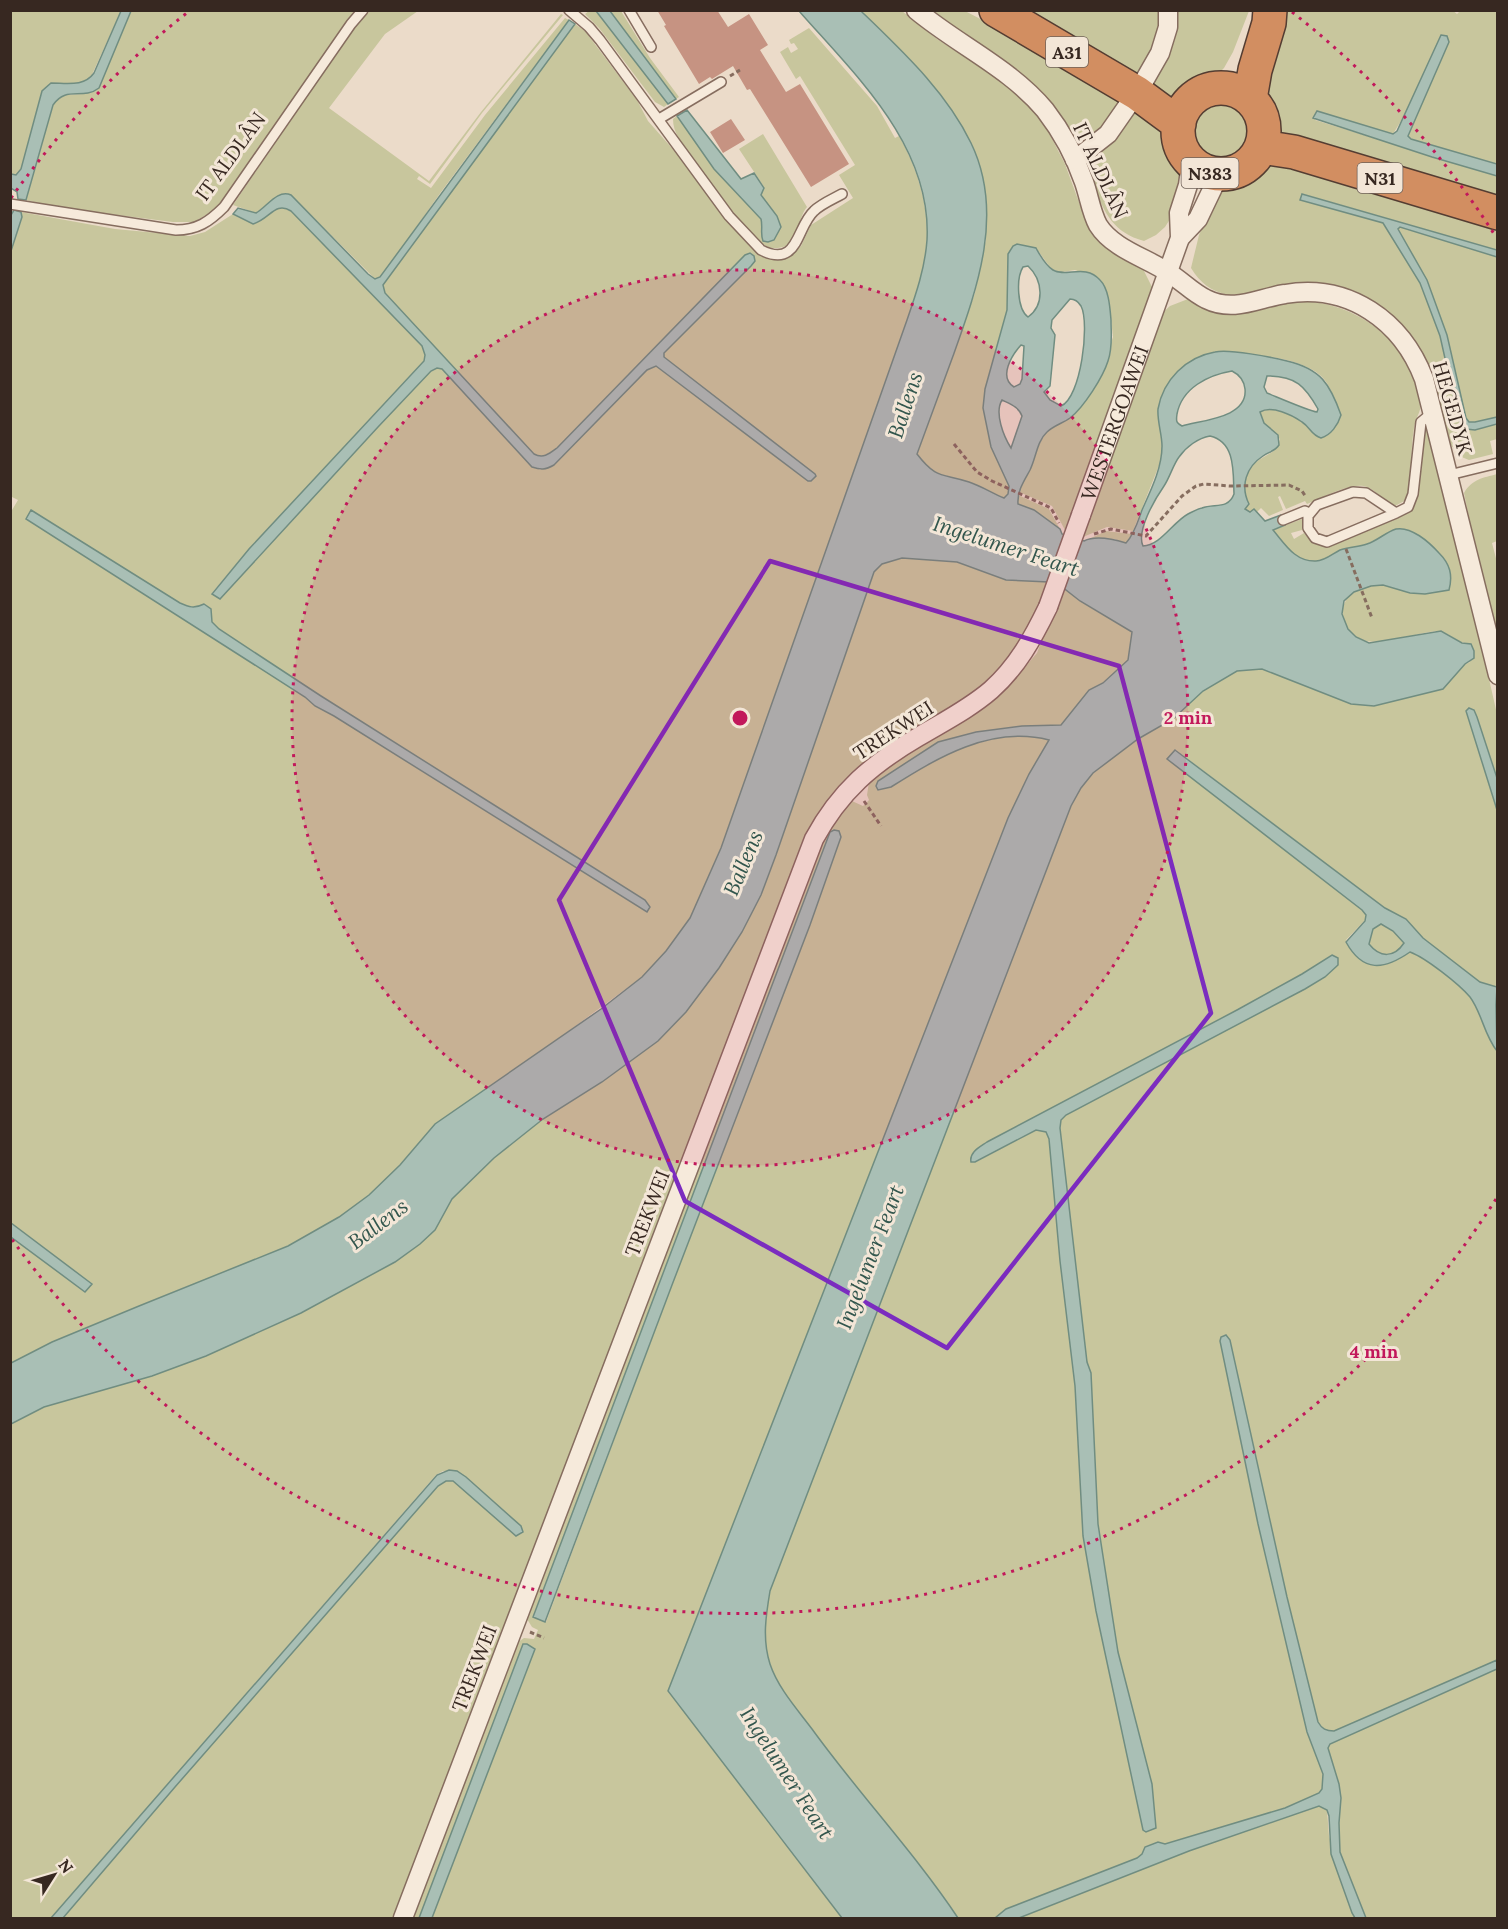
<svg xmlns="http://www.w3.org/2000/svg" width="1508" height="1929" font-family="Lora,serif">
<rect width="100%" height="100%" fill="#ebdbc9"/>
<path fill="#c8c69d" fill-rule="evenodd" d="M1452 10 1457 14 1460 11H1497V164L1411 139 1408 135 1449 42 1393 134 1317 111 1315 120 1497 176V205L1273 136 1272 112 1264 98 1284 11Z
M10 11H121L90 79 86 83H51L21 169 16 175 10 174Z
M131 11H358L221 206 194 222H173L53 207 26 200 53 105 59 97 66 95 83 94 99 88Z
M370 11H418L385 34 329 108 429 181 481 112 561 14 563 15 482 113 430 184 419 176 417 179 431 188 485 115 565 18 569 20 441 192 387 269 380 277 375 279 291 195 286 193 273 199 256 213 233 205 335 55 356 26Z
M589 11H596L668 104 664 107 655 102 599 28 585 14Z
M610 11H621L650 58 679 97 676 99Z
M861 11H902L937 39 1005 83 1029 106 1046 127 1065 164 1080 205 1102 242 1112 252 1143 269 1155 293 1068 531 1065 530 1052 506 1019 492 1041 441 1047 431 1072 417 1083 405 1098 381 1113 337 1110 310 1107 293 1101 280 1075 270 1062 272 1052 270 1036 248 1007 282V310L985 389 991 447 1009 486 1008 494 1004 498C992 493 981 487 969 482 942 473 937 480 917 455L975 293 986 239 983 182 972 144 910 59Z
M929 11H965L1127 95 1107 124 1089 140C1076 141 1072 134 1065 124Z
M1009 11H1161C1161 39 1148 60 1134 84Z
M1175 11H1249L1233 52 1224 68 1217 75 1190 88 1174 107 1146 89Z
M575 24 585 31 637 100 648 121 678 155 734 228 757 252 773 260 788 258 801 246 811 225 853 198 839 175 855 165 800 76 796 79 780 52 788 47 791 53 798 49 794 43 791 44 789 40 809 28 877 106 895 138 899 136C922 177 934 223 923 271 919 288 913 304 907 320L721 849C711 871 703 897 690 918 677 940 659 959 642 977L422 1139C405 1159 389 1178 369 1195 314 1242 244 1264 178 1290 122 1313 65 1336 11 1363V1237L85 1292 92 1284 11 1223 10 509 12 510 18 500 10 496V251L22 217 21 212 115 229 190 236 205 232 233 214 238 217 260 221C272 213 278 202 291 211L422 346 425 355 424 361 249 549 212 593 220 599 378 427 431 371 437 368 442 369 540 470 647 370 656 366 807 480 815 474 664 358V353L745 255 557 448C549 454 543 459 534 454L385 293 383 285ZM31 510 180 603C189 607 195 609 204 604L211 609 212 622 219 629 321 696 645 900 647 912 334 716 315 706 305 697Z
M1138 102 1169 132 1182 177 1172 216 1165 227 1156 235 1144 241C1114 233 1104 213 1094 186 1091 179 1086 171 1089 164 1093 155 1103 151 1109 145 1121 132 1129 117 1138 102Z
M1195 131a26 26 0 1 1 52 0a26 26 0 1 1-52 0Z
M677 116 714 169 761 219 763 241V201L761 195 764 187 739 149 763 134 807 207C798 217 800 239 786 246 781 248 773 249 768 247 752 241 688 155 678 137 675 131 673 126 673 119Z
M1268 161 1497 219V250L1303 194 1300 200 1383 223 1420 283 1440 336 1459 421 1475 430 1497 424V439L1490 441 1493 454 1469 460 1459 456 1451 445 1431 373 1421 350 1389 314 1366 297 1339 289 1228 295C1211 291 1200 283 1191 268L1199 235 1217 193 1242 179Z
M1400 227 1497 257V417L1475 423 1469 422 1466 418 1447 335 1427 280 1398 229Z
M1188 299C1222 318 1235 315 1271 307 1279 305 1289 301 1298 301 1356 301 1412 342 1421 402 1422 409 1415 420 1414 428 1410 451 1413 477 1406 500L1395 506C1384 502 1377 491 1367 487 1352 481 1322 498 1307 504L1305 501 1286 509 1280 496 1278 497 1283 510 1269 516 1261 508 1256 513 1245 509C1247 498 1242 487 1246 476 1253 458 1270 457 1276 448 1278 445 1279 442 1280 439L1264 423 1260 412C1274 404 1302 418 1310 430L1335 400C1331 392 1328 382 1321 376 1297 355 1248 355 1218 351L1159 407 1162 448 1160 463 1133 531 1107 527 1083 537 1080 536 1160 315 1170 306Z
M1425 424H1426L1456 535 1497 714V778L1474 710 1469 708 1466 711 1497 810V987L1480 982 1423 938 1406 919 1385 908 1176 750 1168 759 1362 910 1366 915 1365 920 1346 940 1350 949 1401 958 1410 952C1426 958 1459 983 1470 997 1482 1013 1484 1035 1497 1051V1660L1334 1731C1326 1731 1322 1729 1318 1722L1287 1597 1230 1340 1224 1335 1221 1337 1220 1341 1258 1524 1307 1732 1323 1774 1322 1790 1319 1793 1285 1808 1165 1844 1158 1842 1146 1847 1142 1854 1137 1858 1007 1909 995 1918H958C914 1852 859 1794 812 1729 797 1709 778 1688 770 1664 762 1639 766 1615 770 1591L1071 806 1081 788 1093 773 1138 739 1173 719 1203 691 1237 671 1262 669 1351 704 1374 706 1470 662 1467 643C1456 643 1448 631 1438 631 1416 632 1375 650 1356 637 1351 634 1348 628 1345 622 1335 598 1361 583 1383 585 1391 586 1401 590 1410 593L1395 529 1367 544 1340 551 1326 559 1316 562 1304 560 1293 554 1273 530 1302 519V530L1291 533 1294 539 1304 533 1312 543 1327 547 1396 519 1411 510 1416 502ZM1332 955 1325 977 1305 989 1065 1115 1061 1120 1060 1128 1087 1362 1091 1373 1098 1524 1118 1652 1130 1698 1143 1830 1080 1483 1075 1386 1049 1139 1046 1132 1036 1130 976 1162 987 1142 1237 1010 1302 974Z
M1497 474V541L1492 543 1498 566 1497 639 1479 568 1464 493C1472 479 1483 478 1497 474Z
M1018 495 1049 509 1060 529 1034 510 1018 504Z
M1106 531 1132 534 1126 543 1114 539H1089Z
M902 558 957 562 1006 580 1049 582 1028 637 993 681 844 783 398 1918H63L175 1787 438 1486 446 1481H453L523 1529 457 1471H443L436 1475 51 1918H11V1424L44 1407 98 1391 354 1284 395 1262 435 1230 452 1199 494 1158 543 1119 602 1082 686 1012 719 968 742 932 761 895 776 855 874 572 882 564Z
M1062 587 1080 601 1132 632 1128 660 1103 683 1089 690 1061 725 1022 726 976 732 938 742 879 781 876 786C929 763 989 725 1049 740L1029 774 1008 818 668 1691 842 1918H432L535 1649 523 1645 419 1918H408L515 1644 524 1638 534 1639 538 1630 532 1627 527 1619 816 849 846 803 852 801 863 806 869 800 867 795 869 782 888 764 977 713 1007 688 1037 653ZM830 832 810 925 672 1285 546 1622 533 1617Z
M1380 924 1393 931 1404 943C1394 958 1380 958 1369 944L1373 929Z
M1497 1669 1496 1702 1498 1704 1497 1918H1366L1340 1852 1339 1823 1341 1798 1339 1784 1328 1748 1330 1744Z
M1319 1806 1327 1810 1329 1836 1355 1918H1019L1189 1851Z"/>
<path fill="#a9bfb5" stroke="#708d81" stroke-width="1.5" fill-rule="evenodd" d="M121 11H131L99 88C82 101 67 85 53 105L26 200 18 199 17 192 11 188V174L16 175 21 169 42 91 51 83C67 83 84 87 94 73Z
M596 11H610L676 99 668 104Z
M799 11H861C901 50 946 91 971 143 1005 213 977 289 953 356 941 389 929 422 917 454 937 480 942 473 969 482 981 486 992 493 1004 498L1008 494 1009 486 991 447 983 408 985 389 1007 310 1008 254 1013 246 1017 244 1036 248C1040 255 1045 265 1053 270 1066 278 1085 263 1100 280 1109 289 1110 308 1111 320 1111 333 1113 347 1108 361 1103 377 1084 407 1070 418 1063 423 1053 426 1047 432 1037 441 1036 458 1030 470 1024 481 1017 491 1018 504L1034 510 1060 529 1062 534 1084 541C1096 535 1113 539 1126 543 1134 535 1138 521 1142 510 1151 490 1162 468 1162 446 1162 434 1157 421 1158 409 1163 380 1186 357 1215 352 1230 349 1271 357 1287 361 1321 369 1330 384 1341 415 1338 425 1331 435 1321 438 1311 435 1310 427 1302 422 1292 415 1272 405 1260 412L1264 423 1278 435 1279 445C1275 451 1269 452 1263 456 1246 467 1240 486 1249 504L1245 509 1250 512 1254 509 1265 521 1281 515 1285 525 1273 530C1285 544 1295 562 1316 561 1325 561 1332 554 1340 550 1349 547 1359 547 1367 544 1377 541 1386 532 1396 529 1411 526 1429 542 1439 553 1450 564 1453 575 1449 590L1425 594 1410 593 1383 585 1371 586 1354 592 1344 601 1342 614 1348 629 1356 637 1369 643 1441 631 1462 643 1471 644 1474 651V658L1465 664 1443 689 1374 706 1351 704 1262 669 1237 671 1203 691 1173 719 1138 739 1093 773 1081 788 1071 806 770 1591C766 1615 762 1639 770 1664 778 1688 797 1709 812 1729 859 1794 914 1852 958 1918H842L668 1691 1008 818 1029 774 1049 740C991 725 937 758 891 787L878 790 876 786 878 781 938 742 976 732 1022 726 1061 725 1089 690 1103 683 1128 660 1132 632 1080 601 1062 587 1049 582 1006 580 957 562 902 558 882 564 874 572 776 855 761 895 742 932 719 968 686 1012 658 1041 602 1082 543 1119 494 1158 452 1199 435 1230 420 1244 395 1262 301 1313 206 1356 152 1376 44 1407 11 1424V1363L52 1342 139 1306 288 1246 339 1217 369 1195 400 1165 435 1124 601 1009 642 977 666 951 690 918 721 848 907 320C916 294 925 268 927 240 932 146 856 76 799 11ZM1028 266C1043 280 1045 305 1028 317 1017 309 1016 278 1023 267ZM1070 299C1075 299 1078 301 1081 306 1090 323 1081 398 1061 406L1050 400 1044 392 1050 386 1055 335 1051 328 1052 320ZM1021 345 1024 346 1022 379 1020 384 1014 387C998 377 1012 355 1021 345ZM1232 371C1240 375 1244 380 1245 389 1248 418 1202 420 1182 426 1176 423 1176 421 1177 414 1182 388 1208 375 1232 371ZM1267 376C1296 376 1305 386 1318 409L1317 412C1309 411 1277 397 1267 393L1264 387ZM1002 400C1010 404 1019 407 1022 416L1011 448C1004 437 994 413 1002 400ZM1210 436C1236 442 1233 473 1234 494 1228 510 1214 503 1202 508 1197 509 1192 512 1188 514 1173 522 1160 546 1143 546 1136 531 1155 499 1164 486 1170 477 1173 465 1179 457 1186 447 1198 438 1210 436Z
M569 20 575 24 383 285 385 293 534 454C543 459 549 454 557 448L745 255 750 253 754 256 755 261 751 266 664 353V357L815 474 816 476 811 481H808L656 366 647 370 554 465C545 470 541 470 532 467L442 369 437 368 431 371 378 427 220 599 212 594 249 549 424 361 425 355 422 346 291 211C275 201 270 219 253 224L233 214 238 208 256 213C267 207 277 189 291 195L368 274 375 279 380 277Z
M1441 35 1447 36 1449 42 1408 136 1411 139 1497 164V176L1432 157 1313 118 1317 111 1393 134 1397 131Z
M687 110 741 179 754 173 764 188 761 195 777 216 781 227 774 240 768 242 763 241C760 234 763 227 761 219L714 169 677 116Z
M1302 194 1497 250V257L1400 227 1398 229 1427 280 1447 335 1466 418 1469 422H1475L1497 417V424L1475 430 1466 429 1459 421 1440 336 1420 283 1383 223 1300 200Z
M14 210 21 212 22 217 11 251V215Z
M31 510 180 603C189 607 194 609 204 604L211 609 212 622 219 629 321 696 645 900 650 907 647 912 334 716 315 706 305 697 26 519Z
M1469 708 1474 710 1477 717 1497 778V810L1466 711Z
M1175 750 1385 908 1406 919 1423 938 1480 982 1497 987 1496 1005 1497 1051C1484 1035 1482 1013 1470 997 1459 984 1426 958 1410 952 1384 970 1363 973 1346 942L1365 921 1366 915 1362 910 1167 759ZM1381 924 1393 931 1404 943C1394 958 1380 958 1369 944L1373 929Z
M834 830 839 831 841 837 810 925 672 1285 545 1622 533 1617 830 832Z
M1332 955 1338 958V965L1325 977 1305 989 1066 1115 1061 1120 1060 1128 1087 1362 1091 1373 1098 1524 1118 1652 1152 1784 1156 1828 1146 1832 1143 1830 1096 1611 1083 1536 1075 1386 1060 1261 1049 1139 1046 1132 1036 1130 975 1162H971C969 1152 980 1147 987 1142L1237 1010 1302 974Z
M10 1223H11L92 1284 85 1292 11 1237Z
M1226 1335 1230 1340 1287 1597 1318 1722C1322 1729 1326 1731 1334 1731L1497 1660V1669L1330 1744 1328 1748 1339 1784 1341 1798 1339 1823 1340 1852 1366 1918H1355L1352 1913 1331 1854 1329 1816 1327 1810 1319 1806 1189 1851 1019 1918H995L1006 1909 1137 1858 1142 1854 1145 1847 1158 1842 1165 1844 1285 1808 1319 1793 1322 1789 1323 1774 1307 1732 1258 1524 1220 1341 1221 1337Z
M449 1470 457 1471 466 1477 521 1526 523 1532 516 1536 453 1481H446L438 1486 175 1787 63 1918H51L437 1475Z
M523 1644H527L535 1649 432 1918H419Z"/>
<path fill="#c69382" d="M657 10H717L728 27 749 14 768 45 760 50 786 92 800 84 849 164 811 187 750 89 747 90 733 66 712 79 710 77 699 84 664 26 666 25Z
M731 119 745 140 723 153 710 132Z"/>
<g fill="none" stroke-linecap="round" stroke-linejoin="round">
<g stroke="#866d5f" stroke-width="12">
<path id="lane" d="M569 10 589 27 600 40 729 216 761 250C799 269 796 227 814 211 821 204 833 199 842 194
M629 10 651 47
M659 119 721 82
M10 204 176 230C197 230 209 222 224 207L351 24 363 10
M1449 475 1498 463
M1396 513 1327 542 1315 538 1308 528V516L1317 505 1353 492 1366 493 1396 513 1408 507 1413 494 1421 422 1433 412
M1283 520 1305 511 1309 513"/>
</g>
<g stroke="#866d5f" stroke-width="21">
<g id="street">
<path d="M916 10C958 45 1010 68 1045 110 1062 132 1075 156 1084 182 1089 196 1091 212 1098 225 1113 249 1147 258 1169 273 1182 281 1193 293 1206 299 1234 313 1258 298 1285 294 1349 283 1402 321 1424 379L1498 675"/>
<path d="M1075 160 1108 134 1140 88 1160 53 1168 27V10"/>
<path d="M1180 238 1198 219 1219 175"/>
<path id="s1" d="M1081 515 1180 238 1179 213 1188 185 1191 163"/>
<path d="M403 1918 814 839C840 791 872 764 918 737 943 722 969 709 991 690 1017 667 1033 638 1048 607"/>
</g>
</g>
<g stroke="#543d32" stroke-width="36">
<path id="highway" d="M996 10 1137 93 1179 124
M1178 131a43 43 0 1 1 86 0a43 43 0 1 1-86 0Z
M1250 99 1255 70 1269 23 1270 10
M1262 147 1294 152 1498 213"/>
</g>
<path stroke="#866d5f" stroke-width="3" stroke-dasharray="4.5 3" stroke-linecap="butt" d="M730 76 740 70
M954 444 977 472 992 481 1051 508 1059 523
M1094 534 1111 529 1146 536 1182 496 1196 486 1204 484 1230 486 1289 485 1302 491 1306 497
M1346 549 1372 618
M864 801 881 826
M530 1632 544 1638"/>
<use href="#lane" stroke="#f6eadb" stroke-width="9"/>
<use href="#street" stroke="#f6eadb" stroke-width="18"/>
<use href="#highway" stroke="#d28e61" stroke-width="33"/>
<g stroke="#866d5f" stroke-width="21" stroke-linecap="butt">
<path id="street-bridge" d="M1048 607 1081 515"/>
</g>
<use href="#street-bridge" stroke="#f6eadb" stroke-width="18"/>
</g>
<path fill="none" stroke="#7b2cbf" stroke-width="4.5" stroke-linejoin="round" d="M770 561 1119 666 1211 1013 947 1348 685 1201 559 900Z"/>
<circle cx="740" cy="718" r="448" fill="#c2185b" fill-opacity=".12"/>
<g fill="none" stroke="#c2185b" stroke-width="3" stroke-dasharray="3 6">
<circle cx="740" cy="718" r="448"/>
<path d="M1496 1199A896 896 0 0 1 11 1238M11 198A896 896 0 0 1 188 12M1292 12A896 896 0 0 1 1496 237"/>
</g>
<g text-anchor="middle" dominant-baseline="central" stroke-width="6" stroke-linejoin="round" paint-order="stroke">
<g fill="#f3e6d7" stroke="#6f6158" stroke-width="1.5">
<rect x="1046" y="37" width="42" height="30" rx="4.5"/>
<rect x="1181.5" y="158" width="57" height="30" rx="4.5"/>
<rect x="1357.5" y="163" width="45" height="30" rx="4.5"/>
</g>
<g font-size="18" font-weight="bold" fill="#372821">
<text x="1067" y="52">A31</text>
<text x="1210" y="173">N383</text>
<text x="1380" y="178">N31</text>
</g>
<g font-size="20" fill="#372821" stroke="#f3e6d7">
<text transform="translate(230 156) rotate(-54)">IT ALDLÂN</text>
<text transform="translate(1101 170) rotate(65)">IT ALDLÂN</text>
<text transform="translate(1453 408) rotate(74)">HEGEDYK</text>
<text stroke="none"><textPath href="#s1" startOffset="98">WESTERGOAWEI</textPath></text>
<text transform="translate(893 730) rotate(-33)">TREKWEI</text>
<text transform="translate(647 1213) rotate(-69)">TREKWEI</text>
<text transform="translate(474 1668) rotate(-69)">TREKWEI</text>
</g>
<g font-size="21" font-style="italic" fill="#32564d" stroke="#f3e6d7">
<text transform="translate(905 405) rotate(-72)">Ballens</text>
<text transform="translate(1006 546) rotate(18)">Ingelumer Feart</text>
<text transform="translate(743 863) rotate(-67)">Ballens</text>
<text transform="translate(378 1224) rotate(-37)">Ballens</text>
<text transform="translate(870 1257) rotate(-69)">Ingelumer Feart</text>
<text transform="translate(787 1773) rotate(57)">Ingelumer Feart</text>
</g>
</g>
<circle cx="740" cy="718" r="9" fill="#c2185b" stroke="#f3e6d7" stroke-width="3"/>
<g font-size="18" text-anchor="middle" font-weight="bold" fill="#c2185b" stroke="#f3e6d7" stroke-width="6" stroke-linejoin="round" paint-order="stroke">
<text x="1188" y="724">2 min</text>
<text x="1374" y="1358">4 min</text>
</g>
<rect width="1508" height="1929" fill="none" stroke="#372821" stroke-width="24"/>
<g transform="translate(54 1875) rotate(53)" stroke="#f3e6d7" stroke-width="4.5" paint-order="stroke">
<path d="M0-4.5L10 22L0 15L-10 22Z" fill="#372821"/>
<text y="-9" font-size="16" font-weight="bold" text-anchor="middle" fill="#372821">N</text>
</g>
</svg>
